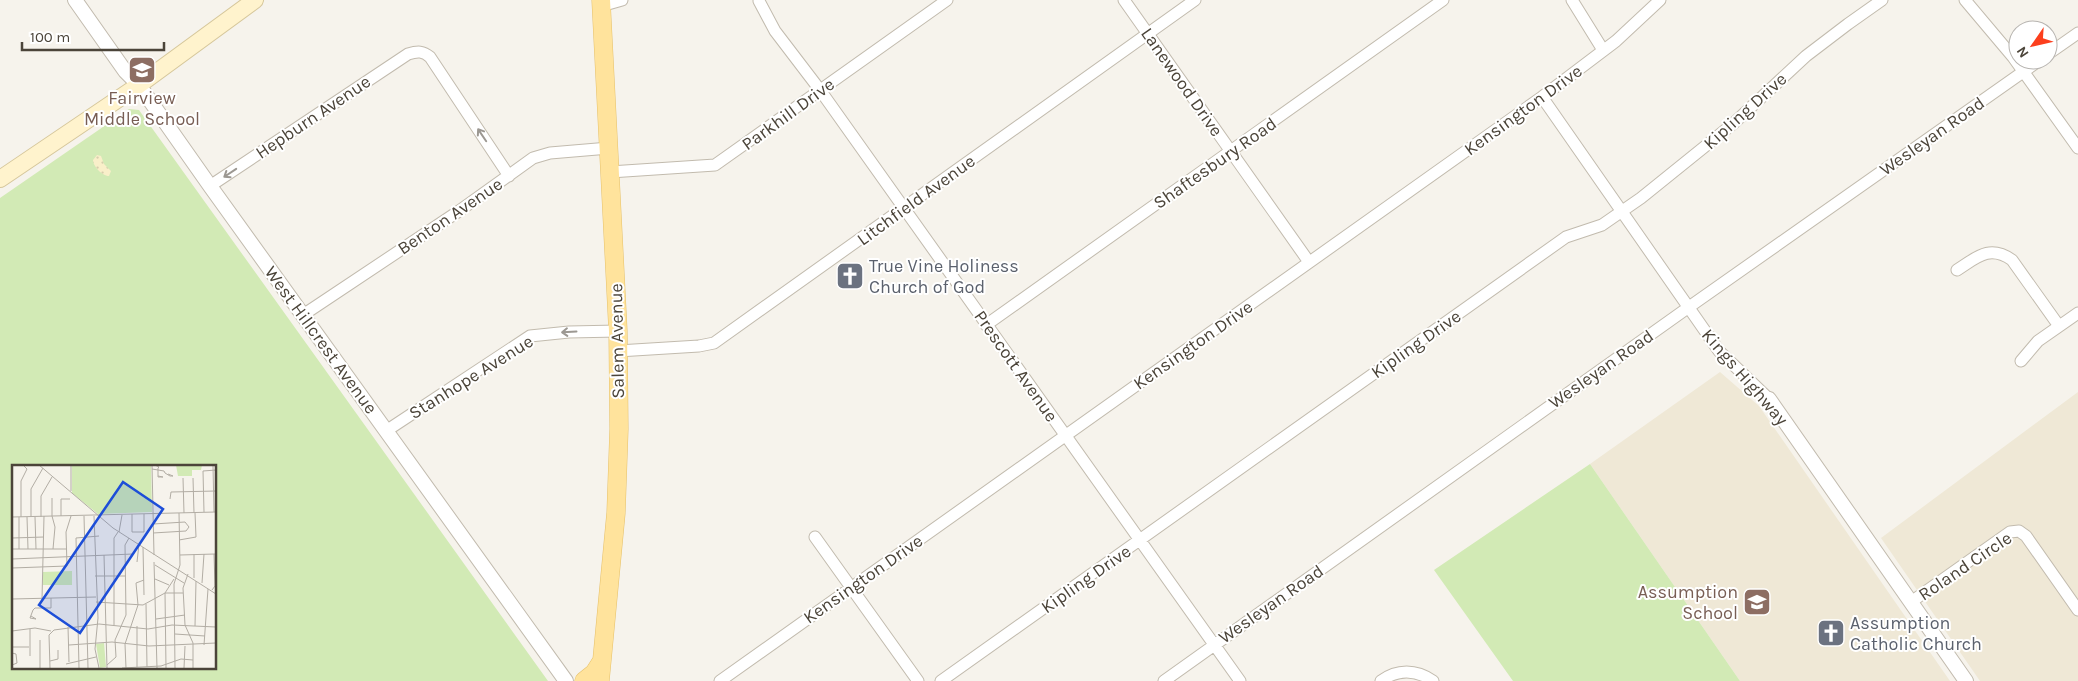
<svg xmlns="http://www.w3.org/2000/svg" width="2078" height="681" font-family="Karla,sans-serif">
<defs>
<pattern id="sand-dots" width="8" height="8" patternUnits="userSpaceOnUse" patternTransform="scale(1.25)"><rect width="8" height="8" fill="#f9efc9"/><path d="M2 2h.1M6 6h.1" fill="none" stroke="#d7cead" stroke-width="1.8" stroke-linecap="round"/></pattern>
</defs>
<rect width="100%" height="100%" fill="#f6f3ec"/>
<path fill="#efe8d6" d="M1720 372 1759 406 1950 681H1740L1590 464Z
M2078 392V681H1980L1881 538Z"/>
<path fill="#d2eab5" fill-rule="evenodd" d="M129 109 139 110 548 681H0V198ZM14 466H215V667H14Z
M1590 464 1740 681H1513L1434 570Z"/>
<path fill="url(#sand-dots)" d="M97 155 101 156 104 164 111 171 109 176C102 176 93 166 93 160Z"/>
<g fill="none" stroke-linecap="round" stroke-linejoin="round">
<g stroke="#c2bbae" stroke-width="13">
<path id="minor" d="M1124 0 1309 262
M1572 0 1603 50
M1965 0 2013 57 2078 148
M759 1 775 31 820 90 1240 681
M601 6 622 0
M2048 54 2078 33
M1542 97 1719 351 1769 399
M610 172 715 165 947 0
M210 186 408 54C418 51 423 51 430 57L509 176
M1957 270C1976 258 1989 244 2012 260L2059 326
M303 315 459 211 533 158 550 153 609 148
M986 325 1443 0
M618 351 699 346 714 343 1195 0
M2021 361 2038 341 2078 313
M386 431 530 336 569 332 618 331
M815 537 918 681
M1911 602 2010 532 2019 531 2026 536 2078 610
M720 681 1542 97 1616 41 1660 0
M941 681 1566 237 1602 225 1641 198 1734 123 1806 56 1848 24 1882 0
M1164 681 1689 307 2040 60
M1381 681C1397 669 1416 669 1433 681"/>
</g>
<g stroke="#c2bbae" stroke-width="16">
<path id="tertiary" d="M75 0 125 71 139 85 210 186 566 681
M1769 399 1966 681"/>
</g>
<g stroke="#d6c79b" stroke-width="18">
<path id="secondary" d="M0 179 139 85 255 0"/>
</g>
<g stroke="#e6c16a" stroke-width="19">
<path id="primary" d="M584 681 594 673 601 662
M600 681 616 513 619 429 618 331 601 0"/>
</g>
<use href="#minor" stroke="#fff" stroke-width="11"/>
<use href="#tertiary" stroke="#fff" stroke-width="14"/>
<use href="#secondary" stroke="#fff3cd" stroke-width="16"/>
<use href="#primary" stroke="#ffe39c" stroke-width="18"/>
</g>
<defs><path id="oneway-shaft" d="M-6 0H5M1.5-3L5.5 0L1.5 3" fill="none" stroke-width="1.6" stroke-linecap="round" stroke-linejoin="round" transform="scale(1.25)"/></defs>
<g stroke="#9c9892">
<use href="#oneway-shaft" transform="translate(482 135) rotate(-124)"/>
<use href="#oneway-shaft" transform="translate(230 173) rotate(146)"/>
<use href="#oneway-shaft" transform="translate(569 332) rotate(177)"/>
</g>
<defs>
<g id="school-square" transform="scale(1.4375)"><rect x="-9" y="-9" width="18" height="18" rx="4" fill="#8d6e63" stroke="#fff"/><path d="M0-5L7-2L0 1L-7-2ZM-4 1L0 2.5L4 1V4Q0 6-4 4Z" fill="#fff"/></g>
<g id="church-square" transform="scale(1.4375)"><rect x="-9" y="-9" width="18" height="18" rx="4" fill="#6b7280" stroke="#fff"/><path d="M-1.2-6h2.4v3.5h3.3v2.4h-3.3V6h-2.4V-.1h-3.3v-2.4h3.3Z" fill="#fff"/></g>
</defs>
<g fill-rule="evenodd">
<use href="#school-square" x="142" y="70"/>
<use href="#church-square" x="850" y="276"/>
<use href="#school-square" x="1757" y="602"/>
<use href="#church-square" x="1831" y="633"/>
</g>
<g text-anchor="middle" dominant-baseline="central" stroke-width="4" stroke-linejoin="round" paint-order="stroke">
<g font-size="18" fill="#4b4439" stroke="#fff">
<text transform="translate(1182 82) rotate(55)">Lanewood Drive</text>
<text transform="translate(1523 110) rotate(-36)">Kensington Drive</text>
<text transform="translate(1745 111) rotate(-42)">Kipling Drive</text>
<text transform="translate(788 114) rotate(-36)">Parkhill Drive</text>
<text transform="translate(313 117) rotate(-34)">Hepburn Avenue</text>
<text transform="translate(1932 136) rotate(-35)">Wesleyan Road</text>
<text transform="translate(1215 163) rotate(-35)">Shaftesbury Road</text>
<text transform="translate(916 200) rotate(-36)">Litchfield Avenue</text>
<text transform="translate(450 216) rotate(-34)">Benton Avenue</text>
<text transform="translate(321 340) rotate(54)">West Hillcrest Avenue</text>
<text transform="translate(617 341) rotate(-91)">Salem Avenue</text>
<text transform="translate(1416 344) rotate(-35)">Kipling Drive</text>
<text transform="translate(1193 345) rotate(-35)">Kensington Drive</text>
<text transform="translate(1016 366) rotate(55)">Prescott Avenue</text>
<text transform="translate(1601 369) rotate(-35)">Wesleyan Road</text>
<text transform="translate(471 377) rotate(-32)">Stanhope Avenue</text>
<text transform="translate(1745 377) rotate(49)">Kings Highway</text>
<text transform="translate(1965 566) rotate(-34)">Roland Circle</text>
<text transform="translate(863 579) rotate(-35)">Kensington Drive</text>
<text transform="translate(1086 579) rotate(-35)">Kipling Drive</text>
<text transform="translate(1271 604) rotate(-35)">Wesleyan Road</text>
</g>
<g font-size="18" fill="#785e54" stroke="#fff">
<text x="142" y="98">Fairview<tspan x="142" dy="21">Middle School</tspan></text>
<text x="1738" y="592" text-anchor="end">Assumption<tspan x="1738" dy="21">School</tspan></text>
</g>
<g font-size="18" fill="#5b616d" stroke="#fff" text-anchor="start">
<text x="869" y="266">True Vine Holiness<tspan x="869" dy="21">Church of God</tspan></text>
<text x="1850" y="623">Assumption<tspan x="1850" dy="21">Catholic Church</tspan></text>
</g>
</g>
<g transform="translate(12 465)">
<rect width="204" height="204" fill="#f6f3ec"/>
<path d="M60 0H139L140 47 86 49 60 28ZM60 106V120H31V107Z" fill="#d2eab5"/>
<path d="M164 0H190L189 5H180V11H166Z" fill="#d2eab5"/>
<path d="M92 178 94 202 88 203 84 179Z" fill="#d2eab5"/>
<path fill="none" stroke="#b2ada4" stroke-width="1" d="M27 0 101 63 204 129M59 0V26M140 0 142 90M143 0 147 2 146 3V12H151L146 11M201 1 202 47M140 4 152 6 153 8 158 11H161L156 9M171 13 172 48M181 13 182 48M40 33V51M158 34 159 27 204 26M192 47 191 6 204 5M120 49V67M40 51 43 62 41 84M49 51V34H58M72 51 76 203M82 51 86 153 83 184 87 203M0 52 204 47M7 52V84M9 52V16L15 4 11 0M15 52 16 84M19 52V24L31 3M23 52 24 84M29 52V31L40 12M141 59 173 57 177 62 174 66 141 68M107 67 110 50M120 67H132V49M0 73 32 72M167 75 184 72 183 48M131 82 132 130M0 84H54M92 90 95 203M168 90 203 89M0 94 121 89M125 97 127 79M142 97 145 203M143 100 172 118M0 103 55 101 54 67 59 51M176 109 171 123 173 160 181 178V203M83 111H114M182 113V89M143 114 157 120M190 118 192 89M200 125 203 121 202 89M0 134 84 132M30 134 32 51M204 135V154M84 137 131 140 153 128H171M134 139 135 202M19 151 24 154 18 153 21 145 23 143H39V133M144 154 173 150M102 160V73L106 67M183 161 184 116M56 162 57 197M18 164V191M0 166 23 163 39 166M163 169 193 171M57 180 100 177 137 181 204 178M192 180 196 124M0 182H17M0 188 4 189 5 198 0 200M38 196 46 194V185M54 199 84 192M95 200 104 192 103 175 114 150 113 80 117 73M125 202V161M28 203V175M38 203 37 170 42 165 87 159 136 164 160 160 204 162M67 203 64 73 87 71M110 203 149 201 169 194 181 195M114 203 113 179 126 140 124 118 132 115M154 203 153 128 162 114M163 203 162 119 168 100 167 48M172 203 173 181"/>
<path fill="#1d4ed8" fill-opacity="0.15" stroke="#1d4ed8" stroke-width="2.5" d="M111 17 151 44 68 168 27 140Z"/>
<rect width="204" height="204" fill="none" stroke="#4b4439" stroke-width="2.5"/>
</g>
<g transform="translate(2033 45) rotate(236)"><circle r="24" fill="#ffffff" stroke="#b7b4b0"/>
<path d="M0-4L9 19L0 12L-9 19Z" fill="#fc3f1d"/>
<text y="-8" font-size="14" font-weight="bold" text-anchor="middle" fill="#4b4439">N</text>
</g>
<path d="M22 42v8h142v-8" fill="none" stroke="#4b4439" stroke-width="2.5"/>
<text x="30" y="42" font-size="15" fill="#4b4439" stroke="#ffffff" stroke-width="4" paint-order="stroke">100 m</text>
</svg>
